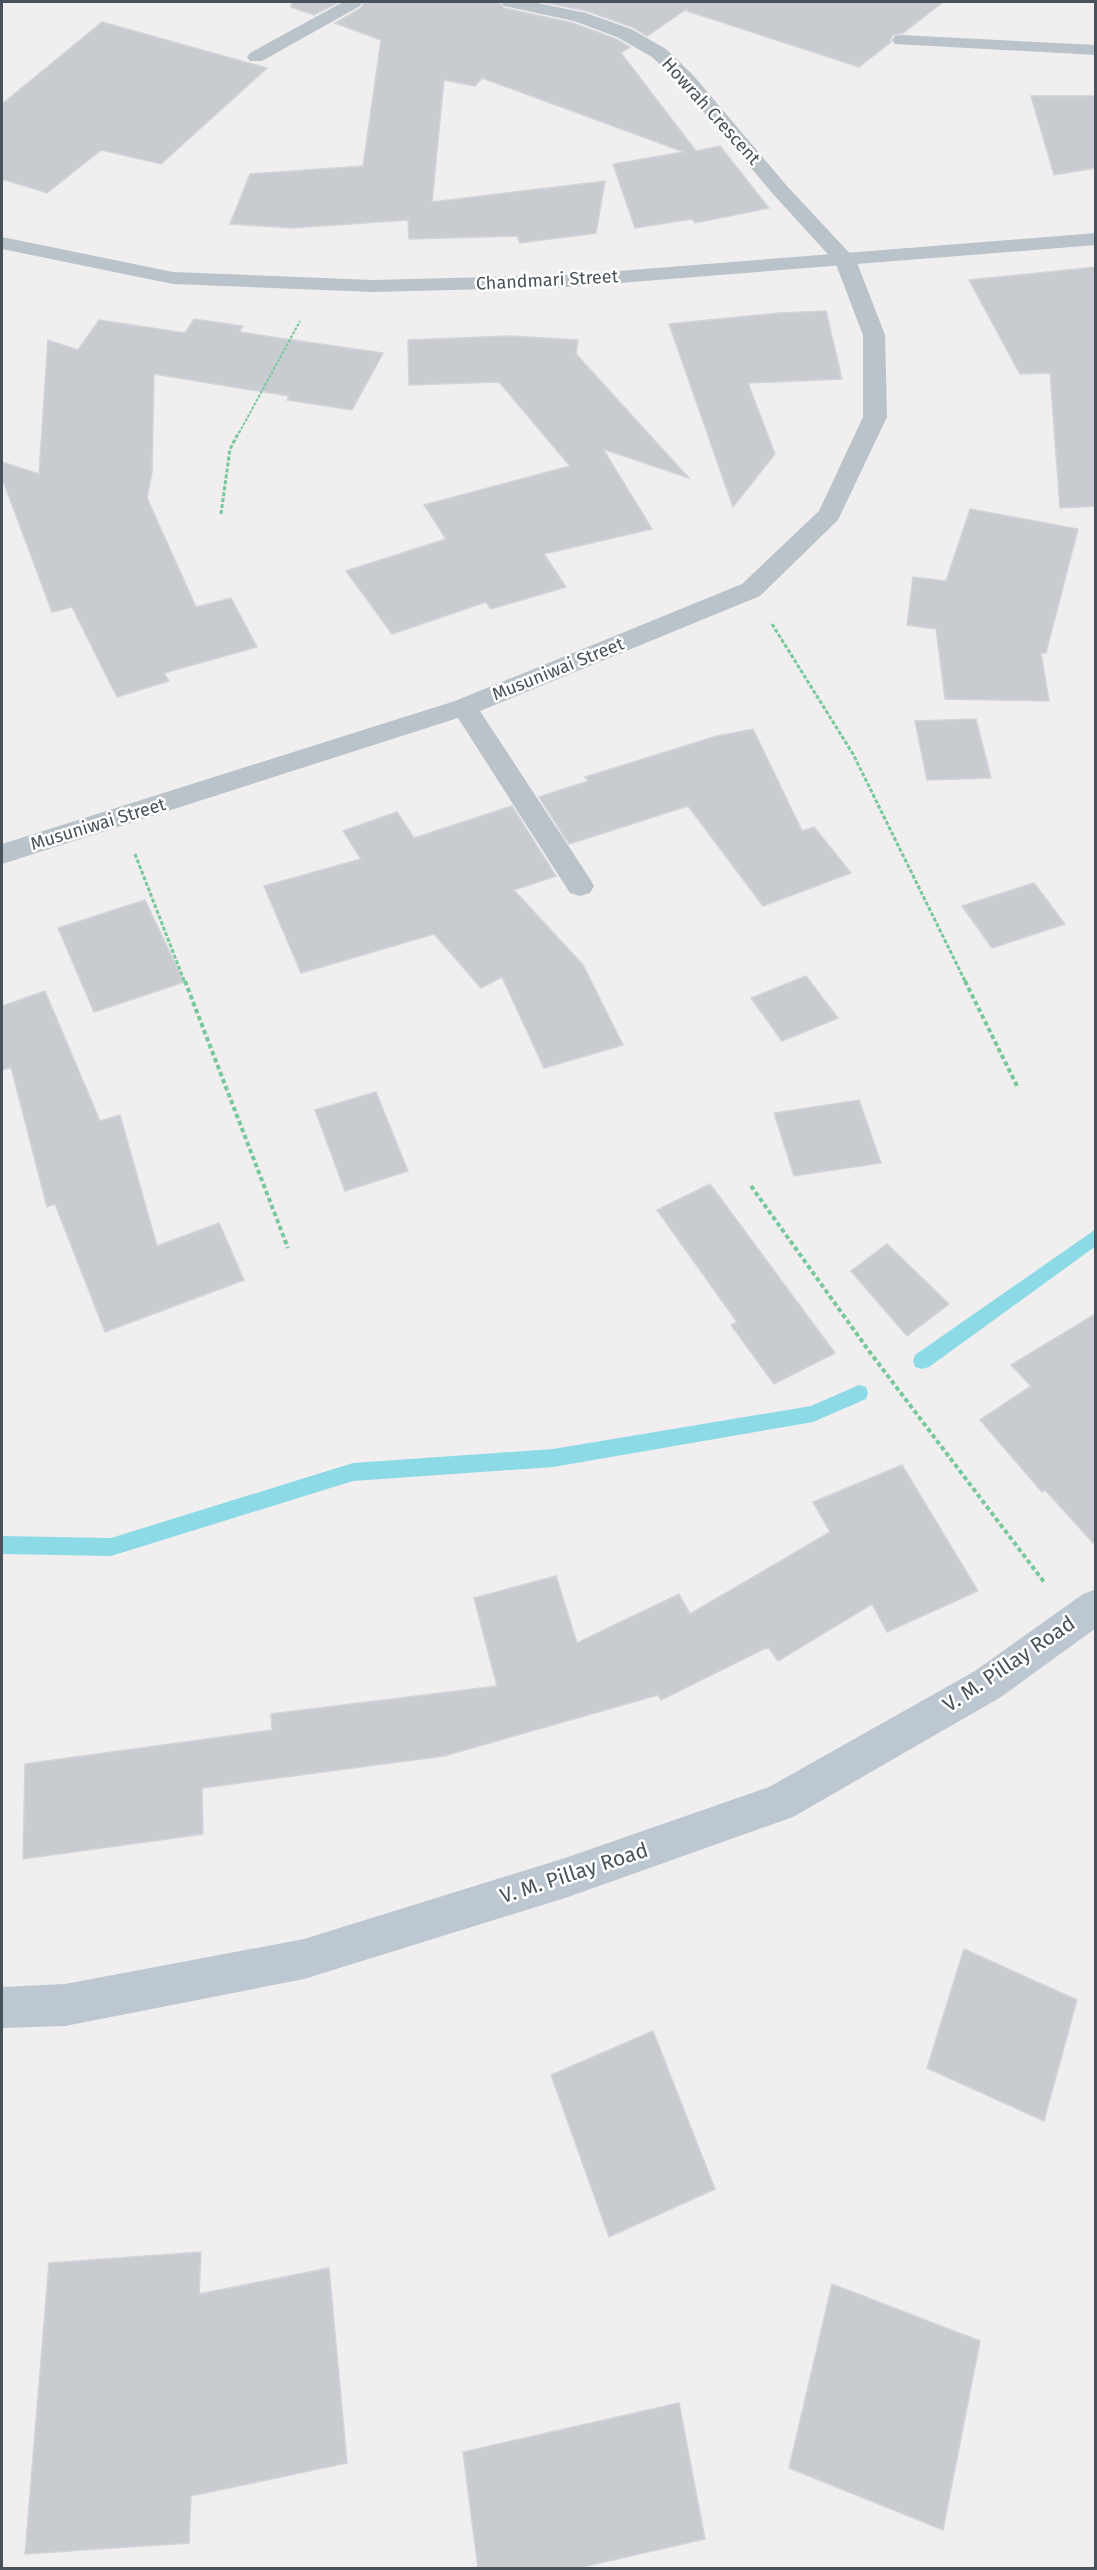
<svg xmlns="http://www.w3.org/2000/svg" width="1097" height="2570" font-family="'Fira Sans',sans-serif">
<rect width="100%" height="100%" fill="#f0eeee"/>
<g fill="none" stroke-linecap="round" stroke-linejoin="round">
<path fill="#8ddae7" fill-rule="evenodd" d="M1096 1229V1246L929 1367 922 1369 915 1367 913 1361 915 1355Z
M859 1385 866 1387 868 1393 866 1399 813 1422 553 1467 353 1481 111 1556 2 1554V1536L111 1538 353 1463 553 1449 811 1406Z"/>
</g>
<path fill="#c8cbd0" stroke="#d2d4d9" stroke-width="1.5" d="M292 2H339L314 15 291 7Z
M364 2H499L504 8 573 23 616 39 630 47 621 53 696 151 720 146 769 208 695 223 692 219 635 228 613 164 684 152 482 78 475 86 444 80 432 202 605 181 596 233 520 243 517 236 409 239 408 220 292 228 230 224 250 174 363 166 381 40 335 23 361 8Z
M542 2H943L903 33 893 35 890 40 891 42 859 67 687 11 688 8 647 36 632 27 587 11Z
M102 22 267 68 161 164 101 150 47 193 2 179V104Z
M1031 96H1095V168L1054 175Z
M1095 267V506L1060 508 1050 373 1020 374 969 280Z
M826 311 842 379 748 383 775 454 733 507 669 324 779 313Z
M194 319 243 326 239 332 383 353 352 410 287 400 289 396 154 374 152 472 147 498 196 607 231 598 257 647 164 673 169 681 117 697 72 607 52 612 2 478V462L39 474 48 340 78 350 99 320 185 333Z
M510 336 578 340 576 354 689 478 603 449 652 529 544 554 566 587 491 609 486 602 392 634 346 571 446 539 424 505 570 466 499 382 409 385 408 340Z
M970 509 1078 529 1046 653H1041L1049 701 945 699 936 629 907 625 913 577 946 581Z
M976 719 991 778 927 780 915 721Z
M753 729 802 831 814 827 851 873 763 906 688 806 569 844 539 797 588 781 585 777 717 736Z
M512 806 556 876 514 890 583 965 623 1045 544 1068 502 977 481 988 434 934 301 973 264 886 361 859 343 831 397 812 414 838Z
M1034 883 1065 924 992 948 962 906Z
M145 900 184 982 94 1012 58 928Z
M806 976 838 1018 782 1041 751 998Z
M45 991 100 1121 120 1115 157 1246 219 1223 244 1280 105 1332 55 1204 47 1207 11 1067 2 1070V1006Z
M376 1092 408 1171 345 1191 315 1110Z
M859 1100 881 1163 794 1176 774 1113Z
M710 1184 835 1353 774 1384 731 1325 737 1322 657 1210Z
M887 1244 949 1304 907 1336 851 1271Z
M1095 1314V1545L1045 1490 1042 1492 980 1420 1031 1386 1011 1365Z
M902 1465 978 1591 887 1632 872 1604 778 1661 768 1647 661 1700 658 1695 444 1756 202 1788 203 1834 23 1859 25 1764 272 1730 271 1714 497 1686 474 1598 556 1576 577 1643 679 1594 690 1614 830 1532 813 1502Z
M964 1949 1077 2000 1044 2121 927 2068Z
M653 2031 715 2189 609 2237 551 2075Z
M201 2252 199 2294 329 2268 347 2463 191 2496 189 2543 25 2554 49 2263Z
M832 2284 980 2341 943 2530 789 2468Z
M679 2403 705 2539 578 2568H478L463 2452Z"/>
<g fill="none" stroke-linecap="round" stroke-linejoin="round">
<path stroke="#77c89b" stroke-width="2" stroke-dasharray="3 1.5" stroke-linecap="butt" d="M239 433 300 321"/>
<path stroke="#77c89b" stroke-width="3" stroke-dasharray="4 2" stroke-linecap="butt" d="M221 514 230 449 239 432
M772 624 853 754 966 983
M135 854 185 983"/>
<path stroke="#77c89b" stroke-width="4" stroke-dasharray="4.5 3" stroke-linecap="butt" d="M185 981 288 1248
M965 981 1018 1088
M751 1186 869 1351 1044 1582"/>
<path fill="#bac3ca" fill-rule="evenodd" d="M343 2H362L360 6 262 61H250L247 57 250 53Z
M901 35 1096 45V55L895 44 892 40 895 36Z"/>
<path fill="#bac3ca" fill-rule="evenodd" d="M501 2H533L586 13 631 29 666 49 693 75 787 186 856 260 885 335 887 417 838 520 760 596 480 711 590 879 594 886 590 893 580 896 570 893 458 718 2 864V844L455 701 742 584 819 511 863 417V335L835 262 773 194 679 83 652 57 617 37 574 21 504 6Z"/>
<path fill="#bac3ca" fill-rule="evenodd" d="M1096 233V245L569 287 373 292 173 284 2 249V237L173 272 373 280 569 275Z"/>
<path fill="#bcc7d1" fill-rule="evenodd" d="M1096 1589V1628L1001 1697 793 1817 779 1822 568 1897 304 1979 65 2026 2 2028V1987L65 1984 304 1939 568 1857 769 1787 975 1671 1083 1594Z"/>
</g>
<g text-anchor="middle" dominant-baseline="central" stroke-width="5" stroke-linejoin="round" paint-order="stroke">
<g font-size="18" fill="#47525a" stroke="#fff">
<text transform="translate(711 111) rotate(48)">Howrah Crescent</text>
<text transform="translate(547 280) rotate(-3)">Chandmari Street</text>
<text transform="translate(558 669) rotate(-22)">Musuniwai Street</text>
<text transform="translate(98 824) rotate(-17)">Musuniwai Street</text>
</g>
<g font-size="21" fill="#47525a" stroke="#fff">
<text transform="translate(1009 1664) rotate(-34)">V. M. Pillay Road</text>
<text transform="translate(574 1873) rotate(-18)">V. M. Pillay Road</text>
</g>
</g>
<rect width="1097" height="2570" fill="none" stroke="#47525a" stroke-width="6"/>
</svg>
